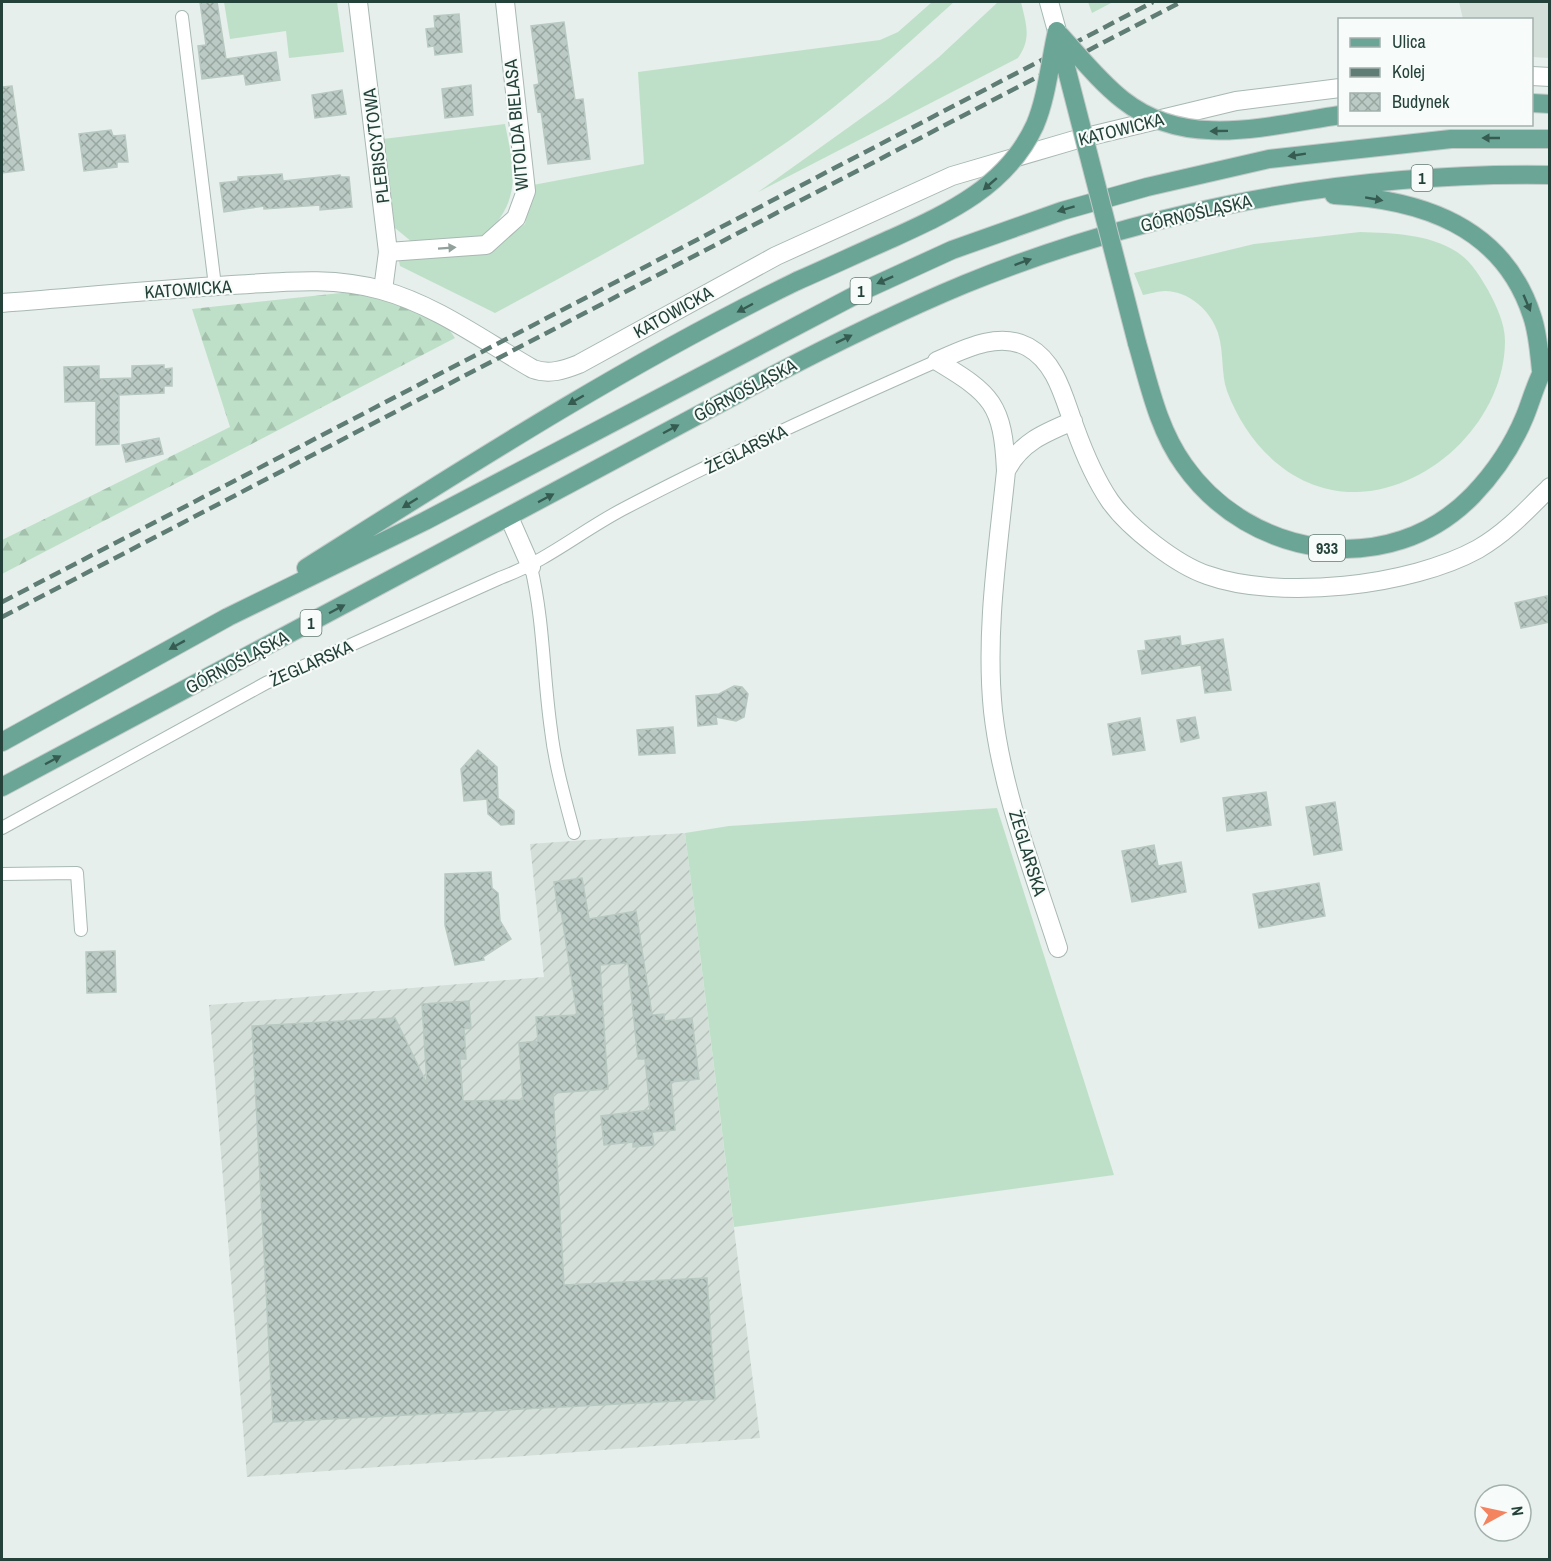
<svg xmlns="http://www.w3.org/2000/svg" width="1551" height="1561" font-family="'Archivo Narrow',sans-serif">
<defs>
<pattern id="industrial-furrows" width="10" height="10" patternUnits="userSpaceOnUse" patternTransform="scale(1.5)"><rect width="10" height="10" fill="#d4dfda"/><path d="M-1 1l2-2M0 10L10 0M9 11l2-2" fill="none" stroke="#b6c1bc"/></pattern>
<pattern id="forest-firs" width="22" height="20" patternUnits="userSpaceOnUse" patternTransform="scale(1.5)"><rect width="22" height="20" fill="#bfe0c8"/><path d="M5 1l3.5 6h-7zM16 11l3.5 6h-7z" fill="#a4c1ad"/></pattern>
<pattern id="building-cross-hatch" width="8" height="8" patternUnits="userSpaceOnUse" patternTransform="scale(1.5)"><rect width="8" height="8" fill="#bbcac4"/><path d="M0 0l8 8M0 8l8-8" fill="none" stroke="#98a6a0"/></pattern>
</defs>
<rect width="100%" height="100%" fill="#e6efeb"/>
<path fill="#d4dfda" d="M1459 2H1549V58L1532 57V20L1463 19Z"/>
<path fill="url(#industrial-furrows)" d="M685 833 760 1438 247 1477 209 1005 544 977 530 844Z"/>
<path fill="#bfe0c8" d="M224 2H337L344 52 289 58 286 31 230 39Z
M932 2H954C901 49 849 99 790 140 697 205 595 259 495 313L400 266 398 256 491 250 525 224 533 185 644 164 638 72 880 40 898 32Z
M998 2H1021C1026 24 1032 38 1018 58L758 192 888 99 939 57Z
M1088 2H1113L1092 13Z
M505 124C515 173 522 200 483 238L412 242 395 228 383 139Z
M1360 232C1393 233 1429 234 1457 252 1472 262 1479 275 1488 290 1496 305 1505 323 1505 341 1505 417 1434 489 1358 492 1295 494 1248 447 1227 391 1221 374 1224 352 1218 333 1211 311 1189 291 1165 291 1158 291 1149 294 1143 295L1134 273 1254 244Z
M997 808 1114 1175 734 1227 685 833 729 826Z"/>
<path fill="url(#forest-firs)" d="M350 292 397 300 444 322 455 338 2 574V540L230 427 192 309Z"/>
<path fill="url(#building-cross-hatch)" stroke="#b8c9c2" stroke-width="1.5" d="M200 2H217L226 59 276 52 280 80 246 85 244 74 202 79 198 46 206 45Z
M459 14 462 52 435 55 434 46 428 47 426 29 435 28 434 16Z
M564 22 575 100 583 99 590 159 548 164 541 111 538 112 534 85 539 84 531 26Z
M471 85 473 115 445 118 442 89Z
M12 86 24 170 2 173V87Z
M342 90 346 114 315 118 312 95Z
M111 130 113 136 125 135 128 162H117V167L84 171 79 134Z
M282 174 283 181 340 175 341 177H349L352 207 320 210V205L264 209V206L224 212 220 183 238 181V177Z
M164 365V369L172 368V386H164V393L119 395V444L96 445V401L65 402 64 367 99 366V379L132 378V366Z
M159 438 163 454 126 462 122 445Z
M1547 596 1550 622 1521 628 1515 603Z
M1180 636 1181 646 1223 639 1231 690 1205 693 1201 665 1142 674 1138 651 1146 650 1145 641Z
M734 686 742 687 748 694 744 717 736 721 716 717 717 724 698 726 696 696 719 694Z
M1195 717 1199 738 1181 742 1177 720Z
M1140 718 1145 750 1113 755 1108 724Z
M673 727 675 753 639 755 637 730Z
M478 750 497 767 498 798 514 811V824L501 825 488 814 487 799 464 801 461 769Z
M1266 792 1271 825 1227 831 1223 798Z
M1335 802 1342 850 1314 855 1306 807Z
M1154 845 1158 866 1181 862 1186 892 1132 902 1122 851Z
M491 872 492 888 498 893 500 921 511 939 483 957 484 960 455 965 445 925V874Z
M582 878 589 919 636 911 652 1015 664 1014V1021L692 1018 699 1079 671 1082 675 1130 652 1132 654 1145 633 1147V1142L604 1145 601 1116 650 1110 645 1059H638L628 963 600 965 608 1089 553 1093 564 1285 707 1278 715 1399 273 1422 252 1026 395 1018 427 1084 422 1004 469 1001 471 1028 464 1029 466 1059H460L463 1101 523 1100 519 1043 538 1041 536 1017 577 1015 561 911H558L554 882Z
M1319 883 1325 916 1259 928 1253 894Z
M115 951 116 992 87 993 86 952Z"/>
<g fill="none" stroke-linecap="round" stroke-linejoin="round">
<g stroke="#a8b8b2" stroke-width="14">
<path id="service" d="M182 17 215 286
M531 567C544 623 543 674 551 730 555 765 565 799 574 833
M2 828 266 683 500 578C549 560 582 530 627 507 728 454 833 407 937 361
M2 874 77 873 81 930"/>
</g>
<g stroke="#a8b8b2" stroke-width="20">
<path id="minor" d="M358 2 388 252 383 290
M388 252 486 245 516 218 526 191 505 2
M937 361C964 349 999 331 1028 347 1057 363 1064 399 1075 428 1084 453 1095 479 1110 501 1129 528 1177 565 1207 575 1279 601 1411 586 1478 549 1506 533 1527 510 1550 487
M937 361C992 394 1003 404 1006 471 998 550 985 632 993 711 1002 792 1033 870 1058 948
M1006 471C1020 443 1044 433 1073 421
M509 517 531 567"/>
</g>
<g stroke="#a8b8b2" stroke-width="20">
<path id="tertiary" d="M1532 76 1550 77
M2 303C78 297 155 290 232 285 283 282 332 276 381 290 436 305 484 341 533 369 549 375 564 370 579 364L776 256 952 176 1078 139 1236 101 1340 88"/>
</g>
<g stroke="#a4bbb3" stroke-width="20">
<path id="secondary" d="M1049 2 1057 31"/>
</g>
<g stroke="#c2cac8" stroke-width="20">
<path id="primary" d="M1532 103 1550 104
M1334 195C1421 199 1503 226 1532 316 1538 333 1539 352 1541 370
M1137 343C1149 384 1158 429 1184 465 1250 559 1390 581 1473 495 1495 472 1513 445 1525 416 1533 396 1538 375 1550 357
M306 568C466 467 626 364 797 281
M2 742 228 617 425 521 869 288 952 250 1062 211 1147 187 1269 159 1451 139H1550
M2 787 760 382C827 347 895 313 965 284 1149 209 1350 172 1550 175"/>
</g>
<use href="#service" stroke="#fff" stroke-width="12"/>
<use href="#minor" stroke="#fff" stroke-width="18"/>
<use href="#tertiary" stroke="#fff" stroke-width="18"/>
<use href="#secondary" stroke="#fff" stroke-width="18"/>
<use href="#primary" stroke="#6aa596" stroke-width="18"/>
<path stroke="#5f7d75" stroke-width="4.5" stroke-dasharray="12 6" stroke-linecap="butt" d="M2 602 1153 2
M2 617 1181 2"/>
<g stroke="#c2cac8" stroke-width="20" stroke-linecap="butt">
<path id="primary-bridge" d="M1060 35C1080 57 1100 82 1123 100 1186 150 1267 126 1340 115
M1058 36 1137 343
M797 281C829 267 861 252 893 238 950 212 1007 186 1035 125 1047 97 1050 61 1057 31"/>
</g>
<use href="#primary-bridge" stroke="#6aa596" stroke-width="18"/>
</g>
<defs><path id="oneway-solid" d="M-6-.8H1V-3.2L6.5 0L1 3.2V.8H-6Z" transform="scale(1.5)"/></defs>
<g fill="#365b51">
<use href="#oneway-solid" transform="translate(1219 131) rotate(179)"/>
<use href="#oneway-solid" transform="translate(1491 138) rotate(180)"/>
<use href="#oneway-solid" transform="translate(1297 155) rotate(171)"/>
<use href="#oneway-solid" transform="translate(990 184) rotate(139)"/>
<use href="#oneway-solid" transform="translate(1374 199) rotate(10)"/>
<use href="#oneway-solid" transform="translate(1066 209) rotate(163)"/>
<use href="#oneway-solid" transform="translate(1023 262) rotate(-20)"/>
<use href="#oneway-solid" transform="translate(885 280) rotate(156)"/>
<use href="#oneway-solid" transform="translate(1527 303) rotate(67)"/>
<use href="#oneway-solid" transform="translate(745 308) rotate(152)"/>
<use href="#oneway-solid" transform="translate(844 339) rotate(-26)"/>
<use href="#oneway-solid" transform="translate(576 400) rotate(150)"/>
<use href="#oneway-solid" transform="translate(671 429) rotate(-28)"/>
<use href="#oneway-solid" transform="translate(546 498) rotate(-28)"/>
<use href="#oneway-solid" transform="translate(410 503) rotate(148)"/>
<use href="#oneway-solid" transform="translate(337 609) rotate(-28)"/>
<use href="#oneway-solid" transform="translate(177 645) rotate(151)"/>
<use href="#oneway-solid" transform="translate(53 760) rotate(-28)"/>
</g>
<use fill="#92a09c" href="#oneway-solid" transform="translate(447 248) rotate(-4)"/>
<g text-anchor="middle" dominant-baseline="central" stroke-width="4.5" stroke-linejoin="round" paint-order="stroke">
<g fill="#f7fbf9" stroke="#637a73" stroke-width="1.5">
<rect x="1411.5" y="165" width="21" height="26" rx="4.5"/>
<rect x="850.5" y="278" width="21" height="26" rx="4.5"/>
<rect x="1309" y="535" width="36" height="26" rx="4.5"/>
<rect x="300.5" y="610" width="21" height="26" rx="4.5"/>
</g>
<g font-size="16" font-weight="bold" fill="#24423a">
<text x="1422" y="178">1</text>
<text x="861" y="291">1</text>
<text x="1327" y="548">933</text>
<text x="311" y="623">1</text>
</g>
<g font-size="18" fill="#24423a" stroke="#f7fbf9">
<text transform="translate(516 125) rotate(-95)">WITOLDA BIELASA</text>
<text transform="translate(1121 129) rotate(-14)">KATOWICKA</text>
<text transform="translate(376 146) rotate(-97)">PLEBISCYTOWA</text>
<text transform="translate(1196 213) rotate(-13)">GÓRNOŚLĄSKA</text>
<text transform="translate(188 289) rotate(-4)">KATOWICKA</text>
<text transform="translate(673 312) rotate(-29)">KATOWICKA</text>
<text transform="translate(745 390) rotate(-28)">GÓRNOŚLĄSKA</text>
<text transform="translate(746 449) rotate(-26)">ŻEGLARSKA</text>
<text transform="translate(237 662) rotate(-28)">GÓRNOŚLĄSKA</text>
<text transform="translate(311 663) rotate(-24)">ŻEGLARSKA</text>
<text transform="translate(1028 853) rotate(73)">ŻEGLARSKA</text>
</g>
</g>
<rect width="1551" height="1561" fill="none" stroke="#24423a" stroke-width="6"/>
<rect x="1338" y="18" width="195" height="108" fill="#f7fbf9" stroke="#a3b1ad" stroke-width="1.5"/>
<rect x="1350" y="38" width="30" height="9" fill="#6aa596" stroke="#a3b1ad" stroke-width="1.5"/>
<text x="1392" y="48" font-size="18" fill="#24423a">Ulica</text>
<rect x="1350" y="68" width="30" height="9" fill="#5f7d75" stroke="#a3b1ad" stroke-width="1.5"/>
<text x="1392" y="78" font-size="18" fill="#24423a">Kolej</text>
<rect x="1350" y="93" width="30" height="18" fill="url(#building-cross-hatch)" stroke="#a3b1ad" stroke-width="1.5"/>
<text x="1392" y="108" font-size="18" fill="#24423a">Budynek</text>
<g transform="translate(1503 1513) rotate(82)"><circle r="28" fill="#f7fbf9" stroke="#a3b1ad" stroke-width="1.5"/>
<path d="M0-4.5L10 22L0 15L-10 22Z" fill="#f4845f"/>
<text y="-9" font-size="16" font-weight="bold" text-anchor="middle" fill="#24423a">N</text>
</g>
</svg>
